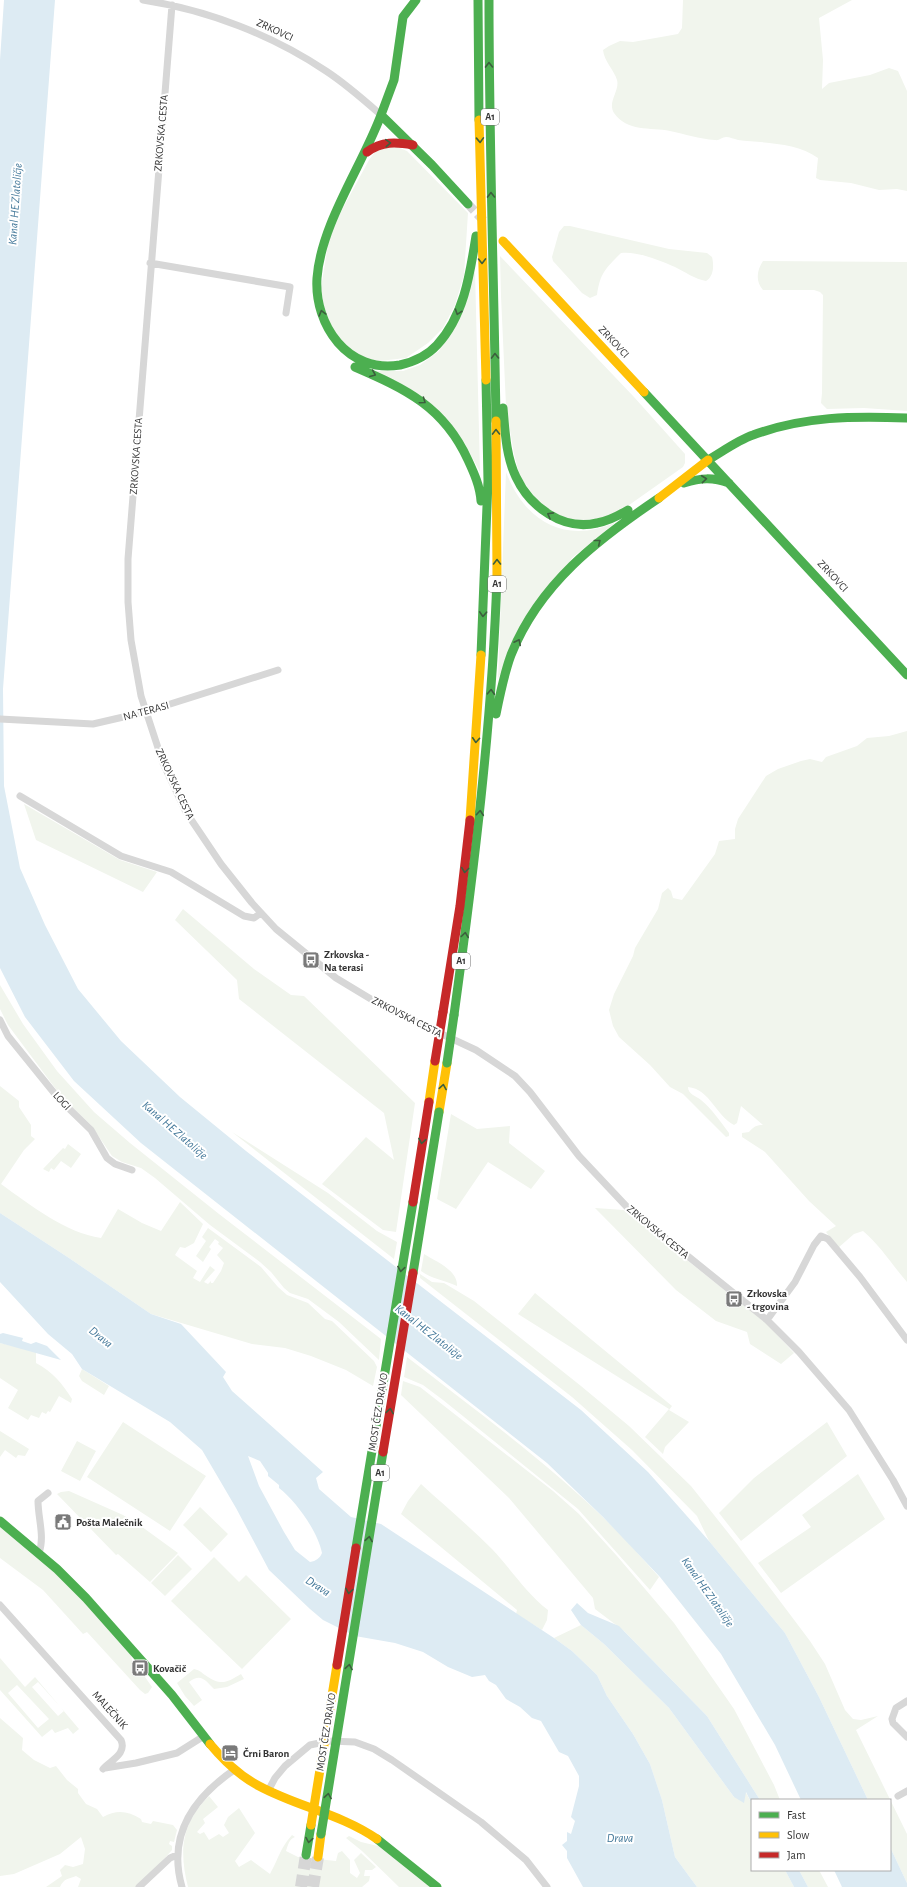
<svg xmlns="http://www.w3.org/2000/svg" width="907" height="1887" font-family="'Alegreya Sans',sans-serif">
<rect width="100%" height="100%" fill="#fff"/>
<path fill="#f1f5ed" fill-rule="evenodd" d="M683 0H852L819 18 823 60 822 89 829 83 870 75 889 68 898 71 907 91V191L897 189 879 190 851 183 820 180 816 178 818 158C796 142 763 143 738 140 734 139 730 137 726 137 722 137 719 141 715 140 699 139 685 134 670 131 650 127 627 132 614 113 607 102 620 91 617 80 614 70 604 61 603 50L609 46 620 41 633 42 678 34 682 28Z
M397 147 407 151 468 213 464 275 455 305 443 328 428 343 406 358 379 361 359 357 333 332 325 312 321 288 330 232 369 160 377 149Z
M564 226H570L669 249 707 253 712 257C714 265 714 276 706 281 695 279 685 272 675 267 659 260 637 251 621 253 606 268 600 273 597 295L590 298 582 293 553 261 552 257 559 232Z
M500 256 634 397 685 454V463L683 467 622 510 606 518 571 521 541 505 520 477 514 454 506 406 501 296Z
M763 261 907 262V411L864 408 827 409 821 403 822 393 823 295 820 292 814 290H763C755 281 757 270 763 261Z
M475 271 480 472 464 442 376 371H403L420 365 439 351Z
M506 472C525 522 566 545 616 522L572 558 498 678Z
M907 731V1282C892 1265 880 1245 863 1231L854 1234 838 1248 826 1232 836 1226 809 1201 765 1152 742 1137V1133L749 1132C754 1126 757 1125 763 1125L741 1106 737 1123 734 1125C716 1116 710 1089 688 1087 688 1094 696 1096 701 1100 712 1109 720 1121 729 1133V1136L726 1137 683 1094 670 1087 650 1065 619 1037 613 1026 609 1010 614 994 633 956 635 948 658 909 662 893 668 888 671 891 673 898 682 900 715 854 719 841 735 839V829L738 819 766 776 778 769 801 761 810 759 822 762 826 757 857 746 867 738 889 736Z
M24 804 120 860 157 872 143 892 36 840Z
M183 909 254 969 291 995 304 996 415 1103 396 1232 383 1230 322 1184 366 1137 394 1160 384 1113 239 999 237 980 175 920Z
M0 985 23 1024 57 1071 94 1112 130 1143 219 1214 381 1339 379 1360 339 1322 308 1299 290 1293 284 1288 271 1272 260 1262 210 1225 155 1178 141 1168 122 1162 112 1156 91 1125 61 1096 8 1025 0 1009Z
M0 1086 19 1101V1107L31 1125V1136L35 1139 24 1150 1 1184C30 1205 66 1233 101 1238L118 1209 142 1223 161 1231 180 1202 203 1224 194 1243 185 1248 180 1247 175 1255 197 1271 193 1278 200 1282 210 1266 215 1270 204 1282 208 1284 211 1281V1283H213L221 1271 224 1263 217 1255 223 1248 218 1244 219 1242 215 1239 209 1247 211 1249 203 1262 196 1256 206 1241 202 1237 208 1228 261 1267 278 1287 287 1295 308 1303 325 1319 332 1321 374 1361 377 1367 373 1386 346 1370 311 1356 285 1348 252 1344 151 1314 69 1258 0 1213Z
M451 1114 477 1129 510 1126 509 1143 545 1171 531 1189 488 1162 456 1209 437 1199Z
M232 1132 328 1193 377 1231 397 1242 394 1259Z
M68 1144 81 1154 71 1168 61 1161 54 1170 51 1168 49 1172 43 1169 63 1148 65 1149Z
M595 1208 624 1210 766 1323 794 1353 781 1364 750 1344 747 1332 716 1321 676 1290Z
M424 1254C435 1261 458 1270 457 1286 444 1280 432 1279 421 1271Z
M420 1274 432 1282 444 1283 474 1301 581 1386 629 1426 691 1486 737 1544 810 1641 825 1664 845 1710 853 1719 861 1720 878 1716 856 1730 907 1834V1883L890 1847V1800H868L819 1697 785 1633 709 1541 697 1516 632 1450 572 1397 420 1278Z
M535 1293 672 1406 669 1410 689 1422 665 1447 663 1454 645 1437 669 1409 518 1314Z
M0 1343 36 1351V1363C53 1372 62 1383 72 1399L71 1403 59 1396 50 1412 48 1411 46 1414 42 1412 39 1418 31 1415 28 1420 8 1408 18 1390 0 1378Z
M407 1357C479 1413 554 1467 618 1532 632 1546 645 1562 659 1577L650 1590 578 1509 443 1400 423 1385 404 1377Z
M82 1369 109 1386 104 1395 82 1381 79 1376Z
M403 1381 420 1387 553 1491 579 1514 617 1556 674 1623 734 1709 774 1785 780 1800H760L707 1716 624 1631 595 1609 593 1598 509 1498 401 1395Z
M123 1422 206 1476 170 1531 87 1477Z
M827 1422 847 1456 741 1541 719 1513 754 1478Z
M0 1431 29 1449 25 1456 18 1455 16 1458 5 1450 0 1457Z
M77 1441 96 1451 80 1481 61 1471Z
M858 1474 885 1519 781 1593 758 1563 811 1527 802 1515Z
M421 1484C445 1506 469 1526 492 1549 511 1569 526 1593 548 1610L547 1620 542 1630 516 1614 517 1610 401 1514 408 1501Z
M69 1491 123 1515 137 1524 135 1527 138 1524 178 1553 150 1582 118 1554 116 1555 57 1494 61 1492Z
M200 1507 228 1534 211 1552 183 1525Z
M0 1526C48 1565 93 1606 131 1655 132 1665 138 1669 146 1673L145 1677 152 1687 148 1693 145 1694 140 1690 87 1632 83 1634 43 1590 0 1558Z
M178 1555 192 1569 165 1596 151 1583Z
M214 1557 239 1582 246 1575 291 1619 242 1669 171 1601Z
M581 1625 604 1644 669 1708 734 1797 745 1791 752 1804V1870H785L794 1887H697L675 1857 662 1800 650 1764 633 1734 607 1696 597 1675 572 1651 554 1638Z
M0 1658 25 1687 35 1677 79 1729 73 1734 68 1728 55 1733 52 1729 42 1737 0 1690ZM38 1682 64 1711 58 1716 32 1687ZM17 1685 49 1719 38 1728 8 1693Z
M194 1669C199 1670 201 1672 205 1675 221 1686 226 1683 241 1674L244 1679 227 1687 214 1689C205 1680 201 1673 189 1682L202 1700 194 1706 185 1696 177 1683Z
M0 1718 23 1738 22 1750 34 1760 50 1768 56 1766 67 1780 78 1789V1793L86 1804 97 1809 103 1817C117 1809 128 1811 141 1819L142 1822 151 1824 153 1821 173 1825 177 1830 174 1842 170 1841 169 1844 172 1846V1850L145 1880 135 1887H78L81 1879 76 1876C69 1879 64 1878 60 1887H46L62 1876 60 1870 65 1865 73 1867 83 1864 85 1849 81 1837 60 1854 14 1874 0 1876Z
M209 1796 218 1807 203 1819 205 1823 197 1832 200 1834 204 1832 209 1840 219 1834 223 1837 229 1833 224 1825 228 1817 239 1808 255 1833 235 1861 239 1867 251 1860 270 1874C279 1858 279 1850 292 1835L295 1837C289 1839 288 1845 286 1851L298 1857 336 1861 338 1853 342 1851 350 1860V1873L357 1878 360 1873 354 1860 361 1853 376 1867 372 1870H365L364 1876H370L369 1881 362 1887H188C179 1851 181 1824 209 1796Z
M349 1836 361 1842 382 1847 430 1887H399L362 1851 346 1838Z
M799 1870H819L828 1887H808Z"/>
<path fill="#ddebf3" fill-rule="evenodd" d="M4 0H55L3 689 4 786 20 868 45 925 78 989 121 1041 180 1097 246 1151 581 1410 648 1472 709 1541 785 1633 819 1697 868 1800H801L775 1745 721 1654 660 1577 603 1517 547 1463 141 1143 74 1081 25 1017 0 968V60Z
M0 1213 69 1258 151 1314 181 1324 226 1372 223 1377 232 1391 323 1472 316 1478 319 1489 351 1517 381 1524 554 1638 572 1651 597 1675 607 1696 633 1734 650 1764 662 1800 675 1857 697 1887H583L567 1858V1851L562 1845 567 1841V1832L571 1834 575 1821 571 1817 579 1786V1776L568 1756 559 1752 541 1721 532 1718 520 1707 506 1699 496 1685 489 1681 485 1675 472 1677 448 1667 423 1652 395 1643 355 1636 323 1620 310 1609 269 1570 236 1508 202 1450 170 1422 82 1369 72 1354 48 1334 0 1282ZM248 1456 260 1461 268 1473V1476L279 1485V1488C296 1501 318 1532 322 1553 320 1558 316 1561 310 1562L295 1550 284 1532 259 1486Z
M3 1333 23 1338 22 1341 31 1344 36 1342 47 1346 61 1360 0 1343V1334Z
M577 1603 588 1613 619 1626 707 1716 760 1800H752V1804L746 1792 744 1803 734 1797 669 1708 604 1644 581 1625 571 1610Z
M890 1847 907 1883V1887H842L834 1870H890Z
M785 1870H799L808 1887H794Z"/>
<g fill="none" stroke-linecap="round" stroke-linejoin="round">
<path stroke="#d6d6d6" stroke-width="9" stroke-dasharray="9 4.5" stroke-linecap="butt" d="M468 204 484 221"/>
<path stroke="#d6d6d6" stroke-width="12" stroke-dasharray="12 6" stroke-linecap="butt" d="M301 1887 306 1855
M313 1887 318 1857"/>
<path stroke="#d7d7d7" stroke-width="7" d="M143 0C208 10 272 35 326 71 346 84 364 100 381 115
M172 5 135 471 128 559V602L131 640 141 696 163 763 186 812 221 864 252 903 276 929 319 964 336 978 384 1007 476 1050 515 1076 530 1092 579 1156 627 1207 767 1320 799 1352 849 1410 893 1480 907 1506
M150 263 290 287 286 313
M0 719 93 724 145 712 278 670
M20 796 121 856 171 872 244 916 254 918 261 913
M0 1020 8 1036 59 1099 91 1130 107 1158 115 1164 132 1170
M767 1320 795 1282 814 1245 821 1236 828 1239 860 1277 907 1340
M39 1553C45 1537 38 1518 38 1501L48 1493
M0 1605 121 1740C127 1754 111 1760 103 1769
M907 1701 896 1708 892 1719 893 1723 907 1737
M105 1768 136 1763 177 1753 204 1736
M268 1791 275 1778 285 1766 310 1745 329 1741 355 1742 374 1749 392 1760 481 1822 526 1860 547 1887
M898 1796 907 1791
M139 1887 170 1858 177 1855
M182 1887C167 1835 193 1798 234 1770"/>
<path stroke="#4caf50" stroke-width="9" d="M416 0 403 17 394 80 381 115 432 165 468 204
M478 0 479 120
M489 0C489 141 494 281 496 421
M381 115C362 166 321 224 317 278 314 325 348 374 400 365 413 362 427 356 437 345 464 316 470 274 476 236
M355 367C406 389 444 407 468 460 474 473 480 486 481 501
M644 392 907 675
M503 408C505 431 506 456 516 477 530 507 563 531 597 523 609 521 618 516 628 510
M708 460C722 452 738 440 753 435 805 416 853 416 907 418
M684 483C701 478 712 477 729 483
M481 655 488 481 486 380
M496 714C500 694 504 674 511 655 539 584 598 539 659 498
M454 1015C474 869 492 724 497 577
M0 1521 57 1569 86 1598 172 1695 210 1744
M377 1839 437 1887
M306 1855 311 1825"/>
<path stroke="#ffc107" stroke-width="9" d="M479 120 486 380
M503 241 644 392
M496 421 497 577
M659 498 708 460
M470 820 481 655
M429 1102 435 1061
M439 1112 447 1063
M210 1744C224 1761 240 1776 259 1786 298 1807 341 1814 377 1839
M318 1857 321 1834"/>
<path stroke="#c62828" stroke-width="9" d="M367 152C382 141 396 142 413 145
M443 1012 460 906 470 820"/>
<path stroke="#4caf50" stroke-width="9" d="M447 1063 454 1015
M413 1273 439 1112
M356 1548 413 1202
M321 1834 383 1452"/>
<path stroke="#ffc107" stroke-width="9" d="M311 1825 337 1665"/>
<path stroke="#c62828" stroke-width="9" d="M435 1061 443 1012
M413 1202 429 1102
M383 1452 413 1273
M337 1665 356 1548"/>
</g>
<defs><path id="oneway-chevron" d="M-2-3.5L2.5 0L-2 3.5" fill="none" stroke-width="1.6" stroke-linecap="round" stroke-linejoin="round"/></defs>
<g stroke="#3c5e3d">
<use href="#oneway-chevron" transform="translate(489 65) rotate(-91)"/>
<use href="#oneway-chevron" transform="translate(480 140) rotate(88)"/>
<use href="#oneway-chevron" transform="translate(388 143) rotate(-4)"/>
<use href="#oneway-chevron" transform="translate(491 195) rotate(-91)"/>
<use href="#oneway-chevron" transform="translate(482 261) rotate(89)"/>
<use href="#oneway-chevron" transform="translate(458 312) rotate(109)"/>
<use href="#oneway-chevron" transform="translate(322 313) rotate(-105)"/>
<use href="#oneway-chevron" transform="translate(495 356) rotate(-91)"/>
<use href="#oneway-chevron" transform="translate(373 374) rotate(23)"/>
<use href="#oneway-chevron" transform="translate(423 401) rotate(35)"/>
<use href="#oneway-chevron" transform="translate(496 432) rotate(-91)"/>
<use href="#oneway-chevron" transform="translate(704 479) rotate(-6)"/>
<use href="#oneway-chevron" transform="translate(550 515) rotate(-151)"/>
<use href="#oneway-chevron" transform="translate(598 542) rotate(-39)"/>
<use href="#oneway-chevron" transform="translate(497 562) rotate(-90)"/>
<use href="#oneway-chevron" transform="translate(483 614) rotate(93)"/>
<use href="#oneway-chevron" transform="translate(518 642) rotate(-63)"/>
<use href="#oneway-chevron" transform="translate(491 692) rotate(-87)"/>
<use href="#oneway-chevron" transform="translate(476 740) rotate(94)"/>
<use href="#oneway-chevron" transform="translate(480 813) rotate(-85)"/>
<use href="#oneway-chevron" transform="translate(465 870) rotate(97)"/>
<use href="#oneway-chevron" transform="translate(465 935) rotate(-82)"/>
<use href="#oneway-chevron" transform="translate(443 1087) rotate(-81)"/>
<use href="#oneway-chevron" transform="translate(422 1141) rotate(99)"/>
<use href="#oneway-chevron" transform="translate(401 1269) rotate(99)"/>
<use href="#oneway-chevron" transform="translate(390 1411) rotate(-81)"/>
<use href="#oneway-chevron" transform="translate(369 1539) rotate(-81)"/>
<use href="#oneway-chevron" transform="translate(349 1591) rotate(99)"/>
<use href="#oneway-chevron" transform="translate(349 1667) rotate(-81)"/>
<use href="#oneway-chevron" transform="translate(328 1796) rotate(-81)"/>
<use href="#oneway-chevron" transform="translate(309 1840) rotate(99)"/>
</g>
<defs>
<g id="bus-square" transform="scale(0.9)"><rect x="-9" y="-9" width="18" height="18" rx="4" fill="#7a7a7a" stroke="#fff"/><path d="M-5-6H5V4H4V6H2V4H-2V6H-4V4H-5ZM-3.5-4V0h7V-4ZM-3.5 1.2v1.5H-2V1.2ZM2 1.2v1.5H3.5V1.2Z" fill="#fff"/></g>
<g id="civic-square" transform="scale(0.9)"><rect x="-9" y="-9" width="18" height="18" rx="4" fill="#7a7a7a" stroke="#fff"/><path d="M-.6-6.5H3V-4.5H.6V-3L4-1V1h2V6H-6V1h2V-1L-.6-3ZM-1.2 2.5V6h2.4V2.5Z" fill="#fff"/></g>
<g id="hotel-square" transform="scale(0.9)"><rect x="-9" y="-9" width="18" height="18" rx="4" fill="#7a7a7a" stroke="#fff"/><path d="M-6-4.5h1.5V1H6V5H4.5V3h-9V5H-6ZM-4 0a1.8 1.8 0 1 1 3.6 0ZM.5 0V-2.5h3Q6-2.5 6 0Z" fill="#fff"/></g>
</defs>
<g fill-rule="evenodd">
<use href="#bus-square" x="311" y="960"/>
<use href="#bus-square" x="734" y="1299"/>
<use href="#civic-square" x="63" y="1522"/>
<use href="#bus-square" x="140" y="1668"/>
<use href="#hotel-square" x="230" y="1753"/>
</g>
<g text-anchor="middle" dominant-baseline="central" stroke-width="4" stroke-linejoin="round" paint-order="stroke">
<g fill="#fff" stroke="#707070" stroke-width="1">
<rect x="481" y="109" width="18" height="16" rx="3"/>
<rect x="488" y="576" width="18" height="16" rx="3"/>
<rect x="452" y="953" width="18" height="16" rx="3"/>
<rect x="371" y="1465" width="18" height="16" rx="3"/>
</g>
<g font-size="10" font-weight="bold" fill="#333">
<text x="490" y="117">A1</text>
<text x="497" y="584">A1</text>
<text x="461" y="961">A1</text>
<text x="380" y="1473">A1</text>
</g>
<g font-size="11" fill="#333" stroke="#fff">
<text transform="translate(275 30) rotate(25)">ZRKOVCI</text>
<text transform="translate(161 133) rotate(-85)">ZRKOVSKA CESTA</text>
<text transform="translate(614 342) rotate(47)">ZRKOVCI</text>
<text transform="translate(136 456) rotate(-86)">ZRKOVSKA CESTA</text>
<text transform="translate(833 576) rotate(47)">ZRKOVCI</text>
<text transform="translate(146 711) rotate(-15)">NA TERASI</text>
<text transform="translate(175 784) rotate(65)">ZRKOVSKA CESTA</text>
<text transform="translate(407 1017) rotate(27)">ZRKOVSKA CESTA</text>
<text transform="translate(62 1101) rotate(47)">LOGI</text>
<text transform="translate(658 1232) rotate(40)">ZRKOVSKA CESTA</text>
<text transform="translate(378 1412) rotate(-81)">MOST ČEZ DRAVO</text>
<text transform="translate(110 1710) rotate(48)">MALEČNIK</text>
<text transform="translate(326 1732) rotate(-81)">MOST ČEZ DRAVO</text>
</g>
<g font-size="11" font-weight="bold" fill="#333" stroke="#fff" text-anchor="start">
<text x="324" y="954">Zrkovska -<tspan x="324" dy="13">Na terasi</tspan></text>
<text x="747" y="1293">Zrkovska<tspan x="747" dy="13">- trgovina</tspan></text>
<text x="76" y="1522">Pošta Malečnik</text>
<text x="153" y="1668">Kovačič</text>
<text x="243" y="1753">Črni Baron</text>
</g>
<g font-size="12" font-style="italic" fill="#3f7597" stroke="#fff">
<text transform="translate(15 204) rotate(-86)">Kanal HE Zlatoličje</text>
<text transform="translate(175 1130) rotate(41)">Kanal HE Zlatoličje</text>
<text transform="translate(429 1332) rotate(38)">Kanal HE Zlatoličje</text>
<text transform="translate(101 1337) rotate(39)">Drava</text>
<text transform="translate(318 1586) rotate(33)">Drava</text>
<text transform="translate(708 1592) rotate(55)">Kanal HE Zlatoličje</text>
<text x="620" y="1838">Drava</text>
</g>
</g>
<rect x="751" y="1799" width="140" height="72" fill="#ffffff" stroke="#adadad"/>
<rect x="759" y="1812" width="20" height="6" fill="#4caf50" stroke="#adadad"/>
<text x="787" y="1819" font-size="12" fill="#333333">Fast</text>
<rect x="759" y="1832" width="20" height="6" fill="#ffc107" stroke="#adadad"/>
<text x="787" y="1839" font-size="12" fill="#333333">Slow</text>
<rect x="759" y="1852" width="20" height="6" fill="#c62828" stroke="#adadad"/>
<text x="787" y="1859" font-size="12" fill="#333333">Jam</text>
</svg>
